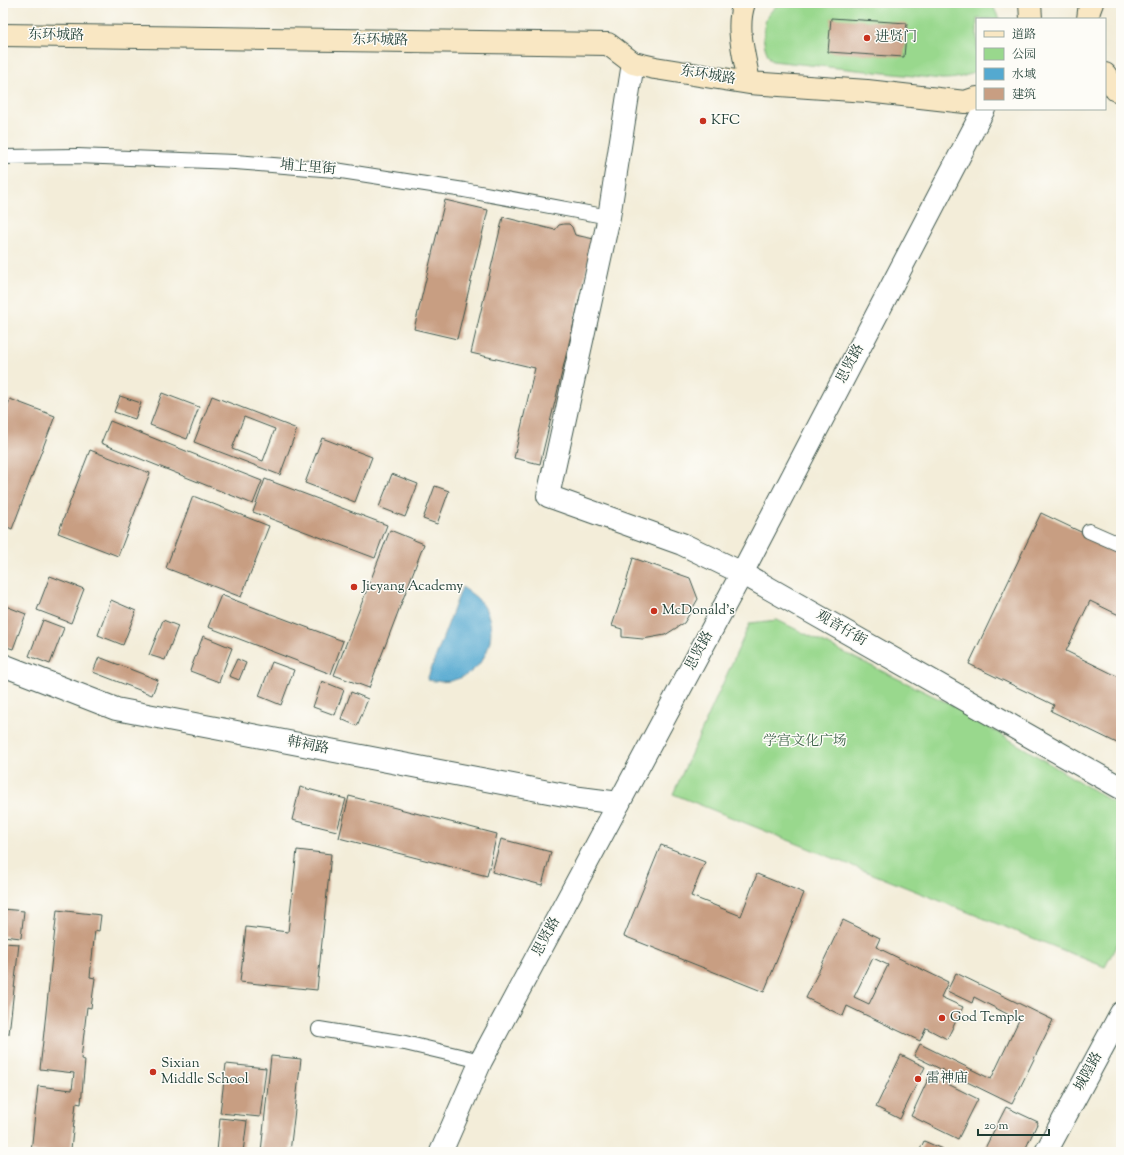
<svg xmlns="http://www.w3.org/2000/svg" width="1124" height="1155" font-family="'Sorts Mill Goudy','Noto Serif SC',serif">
<rect width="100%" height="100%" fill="#fdfcf7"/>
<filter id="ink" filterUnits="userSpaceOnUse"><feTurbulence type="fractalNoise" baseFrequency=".025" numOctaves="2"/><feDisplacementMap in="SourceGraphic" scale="8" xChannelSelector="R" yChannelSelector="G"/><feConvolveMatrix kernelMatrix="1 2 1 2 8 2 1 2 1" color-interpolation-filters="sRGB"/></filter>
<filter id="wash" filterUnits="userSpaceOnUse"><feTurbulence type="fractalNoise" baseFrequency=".012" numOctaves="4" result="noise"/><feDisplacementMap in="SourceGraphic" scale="16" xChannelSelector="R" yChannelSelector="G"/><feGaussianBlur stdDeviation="0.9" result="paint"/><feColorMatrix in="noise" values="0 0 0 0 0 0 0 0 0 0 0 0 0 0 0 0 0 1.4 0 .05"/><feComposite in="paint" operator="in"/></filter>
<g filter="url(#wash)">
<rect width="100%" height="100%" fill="#f3edd9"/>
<path fill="#99d88d" stroke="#5c8a60" d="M779 3H988L994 8 999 19H977V70C966 77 955 79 942 79L772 61C762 49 761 29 768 15 771 11 776 7 779 3Z
M777 620 956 707 1121 807V937L1105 967 673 794 750 623Z"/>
<path fill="#54a9d0" stroke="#3a7382" d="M462 587C471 593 480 599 485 608 500 636 485 672 454 680 445 683 436 681 427 680Z"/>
<g id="blocks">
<path fill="#c89e82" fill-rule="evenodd" d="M831 18 907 23 904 57 828 52Z
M445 200 488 210 457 339 414 329Z
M503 217 555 230 559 225 564 224H569L572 227 575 235 594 239 540 464 514 458 535 368 471 353Z
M162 393 199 407 187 439 150 425Z
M120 396 141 403 135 419 114 412Z
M212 396 297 429 280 475 194 442ZM244 417 275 429 263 461 232 449Z
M10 399 55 416 12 529 3 525V418Z
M110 421 262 481 253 504 101 443Z
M322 438 372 457 355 502 305 483Z
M90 450 150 473 118 556 58 533Z
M392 474 418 484 405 517 379 507Z
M265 479 387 525 375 558 253 512Z
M435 486 449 491 437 524 423 519Z
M193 496 269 526 241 597 166 568Z
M1041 513 1121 551V616L1090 601 1066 651 1121 678V740L1119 744 1051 711 1054 705 969 664Z
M390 530 424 544 369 688 334 675Z
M633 558 690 578 698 599 684 623 665 635 643 639 622 637V629L612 626 625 587Z
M50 576 84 589 71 623 37 610Z
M221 595 343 641 331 674 208 627Z
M111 600 136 611 123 645 98 635Z
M3 605 26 614 13 649 3 646Z
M43 620 64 628 50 664 29 656Z
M163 620 178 626 165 660 149 655Z
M203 636 232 648 219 682 190 671Z
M99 657 158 680 152 695 93 672Z
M237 659 246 663 239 680 229 676Z
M272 662 294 670 281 705 259 696Z
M322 681 344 690 335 715 313 707Z
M351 692 368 699 357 726 341 719Z
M300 787 346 799 337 831 292 820Z
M349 796 497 834 487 876 339 838Z
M501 839 551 852 542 885 492 872Z
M661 845 705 862 691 896 741 916 757 874 804 893 764 992 624 936Z
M297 850 331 854 317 990 240 982 246 927 288 932Z
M3 909 24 911 21 938 3 936Z
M57 910 101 915 99 931 95 930 90 977 95 978 91 1008 87 1007 81 1059 85 1060 81 1104 76 1103 71 1149H76V1152H31L38 1086 72 1090 74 1073 40 1069Z
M843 920 880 938 876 947 948 982 941 997 963 1007 947 1039 926 1028 920 1041 847 1006 843 1016 806 998ZM873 958 888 965 869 1004 854 997Z
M3 943 19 944 9 1034 3 1033Z
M956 973 1053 1020 1012 1104 914 1056 920 1044 991 1079 1019 1020 974 997 972 1003 947 991Z
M901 1055 925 1067 900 1119 876 1107Z
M271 1056 301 1059 290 1152H261Z
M226 1064 266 1068 260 1117 220 1113Z
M930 1075 978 1099 958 1139 911 1116Z
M1006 1107 1038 1122 1024 1152H983Z
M220 1118 247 1121 243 1152H217Z
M924 1141 949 1152H919Z"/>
</g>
</g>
<g filter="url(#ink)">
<use href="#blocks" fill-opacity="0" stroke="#3f574d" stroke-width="1"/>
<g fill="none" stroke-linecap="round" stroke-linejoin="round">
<g stroke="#3f574d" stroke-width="16">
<path id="service" d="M3 157 77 156 235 162 335 170 464 190 609 217
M1089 531 1121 545
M319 1029 405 1043 481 1061"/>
</g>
<g stroke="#3f574d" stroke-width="24">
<path id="minor" d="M633 63 609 217 548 496 682 544 742 573 1121 788
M3 665 116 709 580 798 619 803
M1046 1152 1121 1013"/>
</g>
<g stroke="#3f574d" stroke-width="24">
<path id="tertiary" d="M441 1152 481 1061 742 573 984 109"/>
</g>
<g stroke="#3f574d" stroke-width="24">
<path id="secondary" d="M744 3C735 29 745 56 749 83L867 91 965 102 977 98
M1030 3 1031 19
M1088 19 1089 11 1092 3
M3 35 608 44 633 63 655 68 749 83
M1105 74 1116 90"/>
</g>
<use href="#service" stroke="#fff" stroke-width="14"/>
<use href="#minor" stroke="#fff" stroke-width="22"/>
<use href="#tertiary" stroke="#fff" stroke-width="22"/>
<use href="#secondary" stroke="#f9e7c3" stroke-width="22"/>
</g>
</g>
<g fill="#c8321e" stroke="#fdfcf7" stroke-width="1.5">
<circle cx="867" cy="38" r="4"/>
<circle cx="703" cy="121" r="4"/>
<circle cx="354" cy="587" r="4"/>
<circle cx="654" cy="611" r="4"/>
<circle cx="942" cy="1018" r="4"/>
<circle cx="153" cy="1072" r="4"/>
<circle cx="918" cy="1079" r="4"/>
</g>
<g text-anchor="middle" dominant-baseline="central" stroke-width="3" stroke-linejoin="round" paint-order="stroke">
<g font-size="14" fill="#1f3d34" stroke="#fdfcf7">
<text transform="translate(56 36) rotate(1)">东环城路</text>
<text transform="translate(380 41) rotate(1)">东环城路</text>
<text transform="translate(708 76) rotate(9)">东环城路</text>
<text transform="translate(308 168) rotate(5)">埔上里街</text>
<text transform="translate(851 364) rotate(-62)">思贤路</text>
<text transform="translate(841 629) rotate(30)">观音仔街</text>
<text transform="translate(700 651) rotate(-62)">思贤路</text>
<text transform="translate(308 746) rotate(11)">韩祠路</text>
<text transform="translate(547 937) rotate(-62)">思贤路</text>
<text transform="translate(1089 1072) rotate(-61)">城隍路</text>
</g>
<g font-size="14" fill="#1f3d34" stroke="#fdfcf7" text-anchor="start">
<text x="875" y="38">进贤门</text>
<text x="711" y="121">KFC</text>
<text x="362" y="587">Jieyang Academy</text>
<text x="662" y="611">McDonald's</text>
<text x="950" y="1018">God Temple</text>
<text x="161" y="1064">Sixian<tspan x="161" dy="16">Middle School</tspan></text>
<text x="926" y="1079">雷神庙</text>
</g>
<g font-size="14" fill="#3e644a" stroke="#fdfcf7">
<text x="805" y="742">学宫文化广场</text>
</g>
</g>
<rect width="1124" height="1155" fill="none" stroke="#fdfcf7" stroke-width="16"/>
<rect x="976" y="18" width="130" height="92" fill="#fdfcf7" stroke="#a4b0a9"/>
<rect x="984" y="31" width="20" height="6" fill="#f9e7c3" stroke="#a4b0a9"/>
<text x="1012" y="38" font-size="12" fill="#1f3d34">道路</text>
<rect x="984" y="48" width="20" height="12" fill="#99d88d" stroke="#a4b0a9"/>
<text x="1012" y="58" font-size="12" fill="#1f3d34">公园</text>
<rect x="984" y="68" width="20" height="12" fill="#54a9d0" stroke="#a4b0a9"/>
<text x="1012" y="78" font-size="12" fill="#1f3d34">水域</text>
<rect x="984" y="88" width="20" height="12" fill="#c89e82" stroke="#a4b0a9"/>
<text x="1012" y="98" font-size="12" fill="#1f3d34">建筑</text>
<path d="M978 1129v6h71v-6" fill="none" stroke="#1f3d34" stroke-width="2"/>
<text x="984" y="1129" font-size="12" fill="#1f3d34" stroke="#fdfcf7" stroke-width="3" paint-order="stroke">20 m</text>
</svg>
